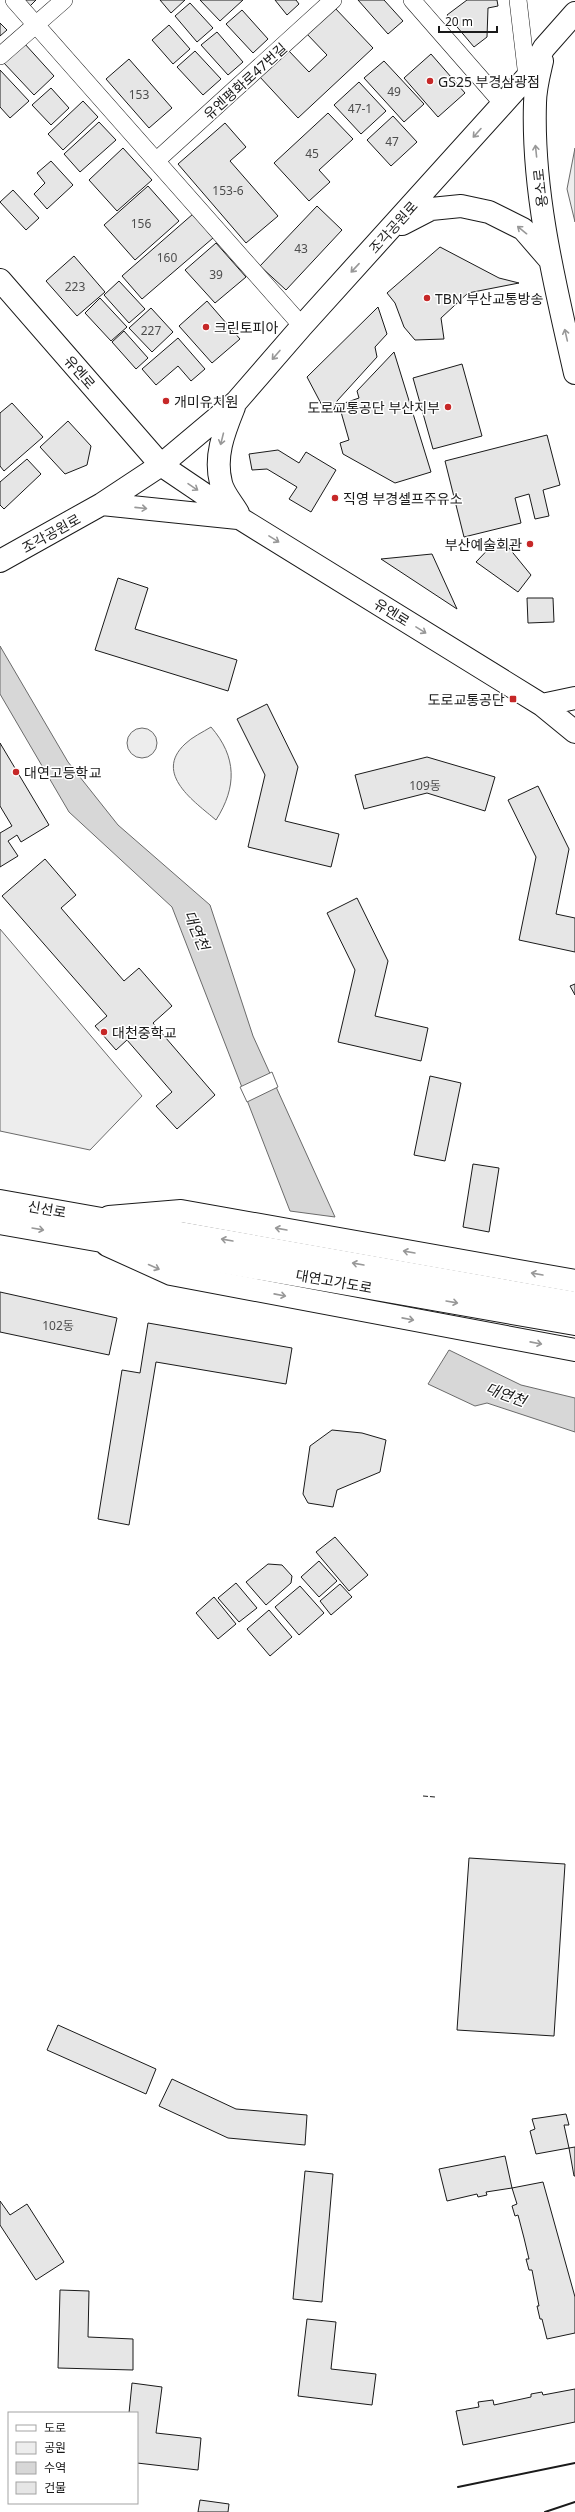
<svg xmlns="http://www.w3.org/2000/svg" width="575" height="2512" font-family="'Noto Sans','Noto Sans KR',sans-serif">
<rect width="100%" height="100%" fill="#fff"/>
<path fill="#ededed" stroke="#6a6a6a" d="M575 148V222L567 189Z
M211 727C237 757 237 787 216 820 195 802 153 774 185 744 192 737 203 732 211 727Z
M127 743a15 15 0 1 1 30 0a15 15 0 1 1-30 0Z
M0 929 142 1096 90 1150 0 1131Z"/>
<path fill="#d7d7d7" stroke="#6a6a6a" d="M0 646 68 762 118 825 210 905 253 1036 335 1217 290 1211 172 907 69 812 0 694Z
M449 1350 521 1385 575 1398V1432L487 1403 475 1406 428 1384Z"/>
<path fill="#fff" stroke="#6a6a6a" d="M272 1072 278 1087 247 1102 240 1087Z"/>
<path fill="#e6e6e6" stroke="#1a1a1a" d="M25 0H36L30 6Z
M160 0H185L171 13Z
M200 0H243L220 21Z
M275 0H296L299 4 287 15Z
M358 0H384L403 21 388 34Z
M467 0H497L498 6 488 8 487 37 474 47 447 15Z
M190 3 213 28 197 42 175 16Z
M334 7 373 48 298 118 259 76 288 50 309 72 327 55 306 33Z
M242 10 268 39 253 53 226 24Z
M0 23 7 30 0 36Z
M169 25 190 49 173 64 152 40Z
M217 32 243 62 228 75 201 45Z
M24 43 54 76 34 95 3 62Z
M195 51 221 79 203 95 177 67Z
M431 54 465 93 438 117 404 78Z
M129 59 172 108 149 128 106 79Z
M384 61 424 104 404 122 364 78Z
M0 70 29 101 10 118 0 107Z
M359 82 386 111 361 134 334 105Z
M51 88 69 108 51 125 32 105Z
M83 101 98 117 63 150 48 134Z
M328 113 353 139 319 170 330 182 309 201 274 163Z
M393 116 417 142 391 166 367 140Z
M99 122 116 140 80 172 64 154Z
M225 123 246 147 230 161 278 216 246 243 178 164Z
M123 148 152 180 117 211 89 180Z
M51 161 73 185 47 209 34 194 45 183 37 173Z
M148 186 179 221 135 260 104 225Z
M13 190 39 218 26 230 0 202Z
M317 206 342 230 286 290 260 266Z
M193 214 213 238 142 299 122 276Z
M216 243 246 277 215 303 185 270Z
M440 247 499 278 519 283 468 293 441 318 444 339 415 340 404 327 395 303 387 293Z
M74 256 105 292 77 316 46 281Z
M119 281 145 309 129 323 104 295Z
M100 298 127 327 111 341 85 313Z
M207 301 240 339 212 363 179 326Z
M378 307 387 334 375 347 377 357 337 401 334 410 326 413 307 377Z
M151 308 173 332 152 352 129 328Z
M124 331 148 358 136 369 112 342Z
M178 338 205 369 191 381 178 366 156 385 142 369Z
M394 352 431 472 395 483 343 454 340 443 349 440 339 405 359 398 357 391Z
M462 364 482 436 433 449 413 378Z
M12 403 43 437 4 471 0 466V413Z
M68 421 91 446 87 465 65 474 40 447Z
M547 435 560 485 543 490 549 516 535 519 529 494 515 498 521 523 464 537 445 461Z
M278 450 299 463 306 452 336 470 311 512 289 499 297 487 267 469 252 470 249 454Z
M27 459 41 474 4 509 0 505V482Z
M500 537 531 575 518 592 476 562Z
M432 554 457 609 381 559Z
M118 578 148 588 135 629 237 660 228 691 95 650Z
M527 598H553L554 622 528 623Z
M267 704 298 767 285 821 339 834 331 867 248 847 265 775 237 719Z
M0 743 49 825 21 842 17 835 8 841 18 856 0 867V833L12 826 0 806Z
M427 757 495 777 485 811 427 793 364 809 355 775Z
M538 786 569 849 556 914 575 918V952L519 940 536 857 508 800Z
M45 859 76 895 61 908 124 981 139 968 172 1006 153 1023 215 1095 177 1129 156 1106 172 1092 127 1040 116 1050 95 1026 107 1016 2 896Z
M357 898 388 961 375 1016 428 1028 421 1061 338 1042 355 970 327 913Z
M575 984V995L570 986Z
M430 1076 461 1083 445 1161 414 1155Z
M473 1164 499 1168 489 1232 463 1227Z
M0 1292 117 1318 109 1355 0 1332Z
M148 1323 292 1348 286 1384 156 1362 129 1525 98 1519 122 1370 140 1373Z
M332 1430 362 1433 386 1440 380 1472 337 1490 333 1507 308 1503 303 1494 310 1446Z
M335 1537 368 1575 349 1591 316 1552Z
M319 1561 337 1581 319 1597 301 1577Z
M268 1564 282 1565 292 1576 291 1583 266 1605 246 1582Z
M236 1583 257 1608 239 1622 218 1598Z
M340 1584 352 1597 331 1615 320 1601Z
M300 1586 324 1613 299 1635 275 1607Z
M214 1597 236 1624 218 1639 196 1613Z
M269 1610 292 1637 270 1656 247 1629Z
M469 1858 565 1864 554 2036 457 2030Z
M58 2025 156 2069 146 2094 47 2050Z
M172 2079 236 2109 307 2115 305 2145 228 2138 159 2106Z
M566 2114 569 2125H564L569 2148 536 2154 530 2131 535 2129 532 2119Z
M575 2147V2176H574L569 2148Z
M505 2156 512 2188 486 2192 487 2195 478 2197 477 2194 447 2201 439 2169Z
M305 2171 333 2174 322 2302 293 2299Z
M543 2182 575 2297V2333L547 2339 542 2319H540L537 2306H539L532 2270H529L526 2259H529L524 2238 518 2215 515 2216 512 2206 517 2204 512 2188Z
M0 2201 10 2215 27 2204 64 2262 36 2280 0 2225Z
M60 2290 89 2291 88 2337 133 2339V2370L58 2368Z
M307 2319 336 2322 331 2369 376 2374 372 2405 298 2396Z
M132 2383 162 2387 156 2433 201 2438 198 2470 137 2463V2413H129Z
M575 2389V2422L463 2445 456 2411 479 2407 478 2402 493 2400 494 2405 531 2397V2394L542 2392 543 2395Z
M200 2500 229 2504 228 2512H198Z"/>
<g fill="none" stroke-linecap="round" stroke-linejoin="round">
<g stroke="#1a1a1a" stroke-width="18">
<path id="minor" d="M14 0 302 326
M412 0 503 104
M518 0 527 77
M0 56 64 0
M156 161 333 0"/>
</g>
<g stroke="#1a1a1a" stroke-width="24">
<path id="secondary" d="M542 61C539 74 535 89 535 103 532 193 555 285 575 373
M402 224 431 209 461 206 489 212 523 229 549 259
M0 280 161 465 241 519 542 705 575 732
M234 407C224 432 214 456 221 483 223 493 233 504 238 513
M102 504 238 518
M0 561 102 504 161 465 236 402 302 326 527 77 544 48 575 13
M542 705 575 698
M109 1217 181 1211 575 1281
M107 1245 171 1274 575 1350"/>
</g>
<g stroke="#1a1a1a" stroke-width="24">
<path id="trunk" d="M0 1201 575 1303
M0 1223 575 1324"/>
</g>
<use href="#minor" stroke="#fff" stroke-width="17"/>
<use href="#secondary" stroke="#fff" stroke-width="22"/>
<use href="#trunk" stroke="#fff" stroke-width="22"/>
<path stroke="#1a1a1a" stroke-width="1" stroke-dasharray="5 2" stroke-linecap="butt" d="M423 1796 435 1797"/>
<path stroke="#1a1a1a" stroke-width="2" d="M458 2487 575 2463
M545 2512 575 2502"/>
</g>
<defs><path id="oneway-shaft" d="M-6 0H5M1.5-3L5.5 0L1.5 3" fill="none" stroke-width="1.6" stroke-linecap="round" stroke-linejoin="round"/></defs>
<g stroke="#989898">
<use href="#oneway-shaft" transform="translate(477 133) rotate(132)"/>
<use href="#oneway-shaft" transform="translate(536 151) rotate(-96)"/>
<use href="#oneway-shaft" transform="translate(522 230) rotate(-141)"/>
<use href="#oneway-shaft" transform="translate(355 268) rotate(133)"/>
<use href="#oneway-shaft" transform="translate(566 335) rotate(-103)"/>
<use href="#oneway-shaft" transform="translate(276 355) rotate(131)"/>
<use href="#oneway-shaft" transform="translate(222 439) rotate(104)"/>
<use href="#oneway-shaft" transform="translate(193 487) rotate(34)"/>
<use href="#oneway-shaft" transform="translate(141 508) rotate(6)"/>
<use href="#oneway-shaft" transform="translate(274 539) rotate(32)"/>
<use href="#oneway-shaft" transform="translate(421 630) rotate(32)"/>
<use href="#oneway-shaft" transform="translate(38 1229) rotate(10)"/>
<use href="#oneway-shaft" transform="translate(281 1229) rotate(-170)"/>
<use href="#oneway-shaft" transform="translate(227 1240) rotate(-170)"/>
<use href="#oneway-shaft" transform="translate(409 1252) rotate(-170)"/>
<use href="#oneway-shaft" transform="translate(358 1264) rotate(-170)"/>
<use href="#oneway-shaft" transform="translate(154 1267) rotate(24)"/>
<use href="#oneway-shaft" transform="translate(537 1274) rotate(-170)"/>
<use href="#oneway-shaft" transform="translate(280 1295) rotate(11)"/>
<use href="#oneway-shaft" transform="translate(452 1302) rotate(10)"/>
<use href="#oneway-shaft" transform="translate(408 1319) rotate(11)"/>
<use href="#oneway-shaft" transform="translate(536 1343) rotate(11)"/>
</g>
<g fill="#c62828" stroke="#fff" stroke-width="1.5">
<circle cx="430" cy="81" r="4"/>
<circle cx="427" cy="298" r="4"/>
<circle cx="206" cy="327" r="4"/>
<circle cx="166" cy="401" r="4"/>
<circle cx="448" cy="407" r="4"/>
<circle cx="335" cy="498" r="4"/>
<circle cx="530" cy="544" r="4"/>
<rect x="509" y="695" width="8" height="8" rx="2"/>
<circle cx="16" cy="772" r="4"/>
<circle cx="104" cy="1032" r="4"/>
</g>
<g text-anchor="middle" dominant-baseline="central" stroke-width="3" stroke-linejoin="round" paint-order="stroke">
<g font-size="12" fill="#4d4d4d">
<text x="394" y="91">49</text>
<text x="139" y="94">153</text>
<text x="360" y="108">47-1</text>
<text x="392" y="141">47</text>
<text x="312" y="153">45</text>
<text x="228" y="190">153-6</text>
<text x="141" y="223">156</text>
<text x="301" y="248">43</text>
<text x="167" y="257">160</text>
<text x="216" y="274">39</text>
<text x="75" y="286">223</text>
<text x="151" y="330">227</text>
<text x="425" y="785">109동</text>
<text x="58" y="1325">102동</text>
</g>
<g font-size="14" fill="#1a1a1a" stroke="#fff">
<text transform="translate(245 81) rotate(-42)">유엔평화로47번길</text>
<text transform="translate(540 188) rotate(-96)">용소로</text>
<text transform="translate(393 227) rotate(-48)">조각공원로</text>
<text transform="translate(80 372) rotate(49)">유엔로</text>
<text transform="translate(51 533) rotate(-29)">조각공원로</text>
<text transform="translate(392 612) rotate(32)">유엔로</text>
<text transform="translate(47 1209) rotate(10)">신선로</text>
<text transform="translate(334 1281) rotate(10)">대연고가도로</text>
</g>
<g font-size="14" fill="#1a1a1a" stroke="#fff" text-anchor="start">
<text x="438" y="81">GS25 부경삼광점</text>
<text x="435" y="298">TBN 부산교통방송</text>
<text x="214" y="327">크린토피아</text>
<text x="174" y="401">개미유치원</text>
<text x="440" y="407" text-anchor="end">도로교통공단 부산지부</text>
<text x="343" y="498">직영 부경셀프주유소</text>
<text x="522" y="544" text-anchor="end">부산예술회관</text>
<text x="505" y="699" text-anchor="end">도로교통공단</text>
<text x="24" y="772">대연고등학교</text>
<text x="112" y="1032">대천중학교</text>
</g>
<g font-size="15" font-style="italic" fill="#1a1a1a" stroke="#fff">
<text transform="translate(197 930) rotate(67)">대연천</text>
<text transform="translate(506 1394) rotate(20)">대연천</text>
</g>
</g>
<rect x="8" y="2412" width="130" height="92" fill="#ffffff" stroke="#a3a3a3"/>
<rect x="16" y="2425" width="20" height="6" fill="#ffffff" stroke="#a3a3a3"/>
<text x="44" y="2432" font-size="12" fill="#1a1a1a">도로</text>
<rect x="16" y="2442" width="20" height="12" fill="#ededed" stroke="#a3a3a3"/>
<text x="44" y="2452" font-size="12" fill="#1a1a1a">공원</text>
<rect x="16" y="2462" width="20" height="12" fill="#d7d7d7" stroke="#a3a3a3"/>
<text x="44" y="2472" font-size="12" fill="#1a1a1a">수역</text>
<rect x="16" y="2482" width="20" height="12" fill="#e6e6e6" stroke="#a3a3a3"/>
<text x="44" y="2492" font-size="12" fill="#1a1a1a">건물</text>
<path d="M439 26v6h58v-6" fill="none" stroke="#1a1a1a" stroke-width="2"/>
<text x="445" y="26" font-size="12" fill="#1a1a1a" stroke="#ffffff" stroke-width="3" paint-order="stroke">20 m</text>
</svg>
